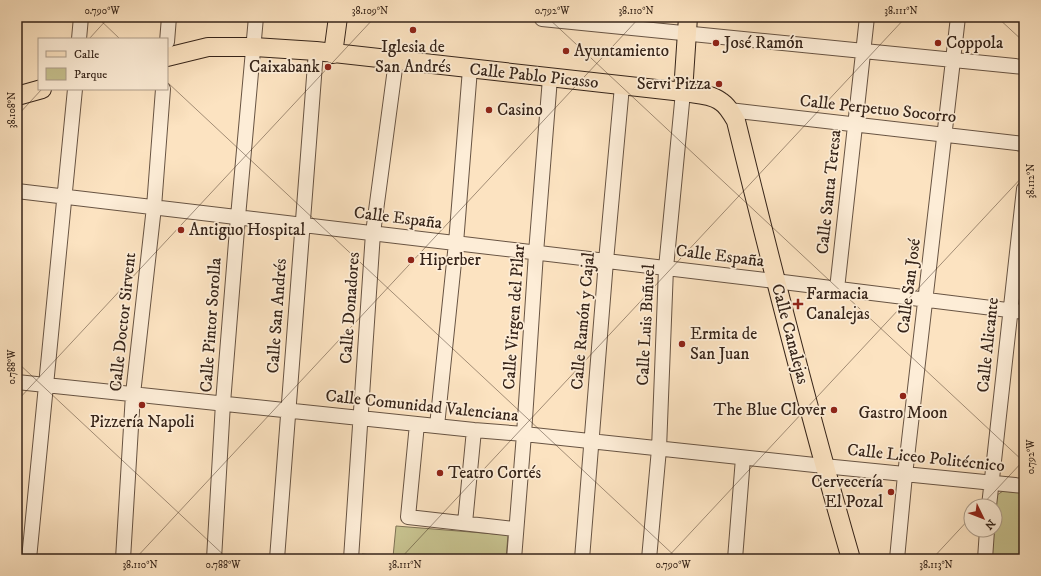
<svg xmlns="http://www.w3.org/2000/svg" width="1041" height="576" font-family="'IM FELL DW Pica',serif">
<rect width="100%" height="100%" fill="#fce3c1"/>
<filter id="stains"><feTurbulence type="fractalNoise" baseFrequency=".005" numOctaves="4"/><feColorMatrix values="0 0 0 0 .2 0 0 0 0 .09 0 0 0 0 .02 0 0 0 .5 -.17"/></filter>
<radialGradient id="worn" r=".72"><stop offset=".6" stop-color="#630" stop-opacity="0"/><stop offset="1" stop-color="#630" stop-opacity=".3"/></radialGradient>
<path fill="#c6c18e" stroke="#7e7254" d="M1003 491 1024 493V559H990L993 530H995V514L997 495Z
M396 526 508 535 506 559H362V554L393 557Z"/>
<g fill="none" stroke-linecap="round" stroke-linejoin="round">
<g stroke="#685443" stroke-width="16">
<path id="minor" d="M542 19 1024 67
M79 39 81 17
M167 42 169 17
M729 110 1024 144
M17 191 775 281 1024 312
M837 289 867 17
M17 382 474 430 524 434 824 466 1024 486
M417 424 408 517 515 529
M437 426 456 243 470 69
M989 506 1024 189
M465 523 474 430
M29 559 75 89
M123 559 133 394 154 207 163 89
M214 559 223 403 238 217 256 17
M277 559 316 51
M351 559 373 233 396 61
M514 559 524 434 536 253 550 78
M582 559 606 261 622 86
M649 559 659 449 666 268 683 92
M735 559 743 458
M897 559 905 475 958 17
M985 559 987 530"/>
</g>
<g stroke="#362419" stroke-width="20">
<path id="major" d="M333 54 338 17
M167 57 208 47H254L316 51 683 92C695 94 711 94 720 101 727 105 732 114 736 121 772 268 809 414 851 559
M683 92 688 17
M17 96 42 89"/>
</g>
<use href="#minor" stroke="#fdedd7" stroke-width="14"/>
<use href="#major" stroke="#fce3c1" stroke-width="18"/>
</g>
<path fill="none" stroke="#362419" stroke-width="1" stroke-opacity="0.45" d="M97 17 120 39M547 17 1024 462M997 17 1024 42M89 39 109 17M167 82 678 559M17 116 42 89M17 362 228 559M17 401 375 17M981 506 1024 460M135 559 640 17M400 559 906 17M666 559 1024 175M932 559 971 517"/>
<g fill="#8f2418" stroke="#fdedd7" stroke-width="1.5">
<circle cx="413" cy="30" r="4"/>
<circle cx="716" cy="43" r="4"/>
<circle cx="938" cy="43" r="4"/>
<circle cx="566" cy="51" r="4"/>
<circle cx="328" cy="67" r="4"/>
<circle cx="719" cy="84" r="4"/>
<circle cx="489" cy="110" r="4"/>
<circle cx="181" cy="230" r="4"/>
<circle cx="411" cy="260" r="4"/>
<path d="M796 298h4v4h4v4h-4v4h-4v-4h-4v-4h4z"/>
<circle cx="682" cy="344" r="4"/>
<circle cx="903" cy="396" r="4"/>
<circle cx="142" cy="405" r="4"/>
<circle cx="834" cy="410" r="4"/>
<circle cx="440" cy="473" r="4"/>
<circle cx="891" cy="492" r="4"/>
</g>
<g text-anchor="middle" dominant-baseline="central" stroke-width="3.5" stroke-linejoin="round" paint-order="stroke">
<g font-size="17" fill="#362419" stroke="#fdedd7" text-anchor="start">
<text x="724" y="43">José Ramón</text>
<text x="946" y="43">Coppola</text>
<text x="413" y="47" text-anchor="middle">Iglesia de<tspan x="413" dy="20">San Andrés</tspan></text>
<text x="574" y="51">Ayuntamiento</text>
<text x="320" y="67" text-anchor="end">Caixabank</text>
<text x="711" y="84" text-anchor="end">Servi Pizza</text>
<text x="497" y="110">Casino</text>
<text x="189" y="230">Antiguo Hospital</text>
<text x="419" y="260">Hiperber</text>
<text x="806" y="294">Farmacia<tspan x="806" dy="20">Canalejas</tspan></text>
<text x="690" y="334">Ermita de<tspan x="690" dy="20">San Juan</tspan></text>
<text x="826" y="410" text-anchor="end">The Blue Clover</text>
<text x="903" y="413" text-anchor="middle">Gastro Moon</text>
<text x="142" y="422" text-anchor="middle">Pizzería Napoli</text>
<text x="448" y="473">Teatro Cortés</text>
<text x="883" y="482" text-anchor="end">Cervecería<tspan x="883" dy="20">El Pozal</tspan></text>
</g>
<g font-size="17" fill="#362419" stroke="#fdedd7">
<text transform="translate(534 76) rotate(6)">Calle Pablo Picasso</text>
<text transform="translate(878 109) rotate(6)">Calle Perpetuo Socorro</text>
<text transform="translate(829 192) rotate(-84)">Calle Santa Teresa</text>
<text transform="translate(398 218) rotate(7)">Calle España</text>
<text transform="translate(720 256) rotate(7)">Calle España</text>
<text transform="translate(909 286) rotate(-83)">Calle San José</text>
<text transform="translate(350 308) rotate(-86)">Calle Donadores</text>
<text transform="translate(277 316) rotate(-86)">Calle San Andrés</text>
<text transform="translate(514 317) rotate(-86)">Calle Virgen del Pilar</text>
<text transform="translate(583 321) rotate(-85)">Calle Ramón y Cajal</text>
<text transform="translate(123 322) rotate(-84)">Calle Doctor Sirvent</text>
<text transform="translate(211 325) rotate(-86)">Calle Pintor Sorolla</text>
<text transform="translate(646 325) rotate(-87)">Calle Luis Buñuel</text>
<text transform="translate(790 334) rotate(75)">Calle Canalejas</text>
<text transform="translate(988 345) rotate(-84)">Calle Alicante</text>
<text transform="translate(422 406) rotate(6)">Calle Comunidad Valenciana</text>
<text transform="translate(926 458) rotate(6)">Calle Liceo Politécnico</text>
</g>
</g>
<rect width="1041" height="576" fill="none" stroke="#fce3c1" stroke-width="44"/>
<rect x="38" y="38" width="130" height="52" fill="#fdedd7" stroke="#ad9d8b"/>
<rect x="46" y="51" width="20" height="6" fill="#fce3c1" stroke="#ad9d8b"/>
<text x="74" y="58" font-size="12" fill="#362419">Calle</text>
<rect x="46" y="68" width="20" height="12" fill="#c6c18e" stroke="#ad9d8b"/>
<text x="74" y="78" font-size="12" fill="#362419">Parque</text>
<g transform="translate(983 518) rotate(133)"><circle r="19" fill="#fdedd7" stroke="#ad9d8b"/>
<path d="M0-3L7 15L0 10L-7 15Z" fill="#8f2418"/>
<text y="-6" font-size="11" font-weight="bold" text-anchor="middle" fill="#362419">N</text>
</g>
<rect x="22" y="22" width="997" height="532" fill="none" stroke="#362419" stroke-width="1.5"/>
<g font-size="10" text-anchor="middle" fill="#362419">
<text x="102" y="14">0.790°W</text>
<text x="370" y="14">38.109°N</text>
<text x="552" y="14">0.792°W</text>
<text x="636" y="14">38.110°N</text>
<text x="901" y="14">38.111°N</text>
<text transform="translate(11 110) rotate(-90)" y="4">38.108°N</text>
<text transform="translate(1030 181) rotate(-90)" y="4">38.112°N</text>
<text transform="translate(11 367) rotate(-90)" y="4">0.788°W</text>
<text transform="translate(1030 457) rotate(-90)" y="4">0.792°W</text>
<text x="140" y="568">38.110°N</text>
<text x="223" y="568">0.788°W</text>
<text x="405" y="568">38.111°N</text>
<text x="673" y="568">0.790°W</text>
<text x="936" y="568">38.113°N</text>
</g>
<rect width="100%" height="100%" filter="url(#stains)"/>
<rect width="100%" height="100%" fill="url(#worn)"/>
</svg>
